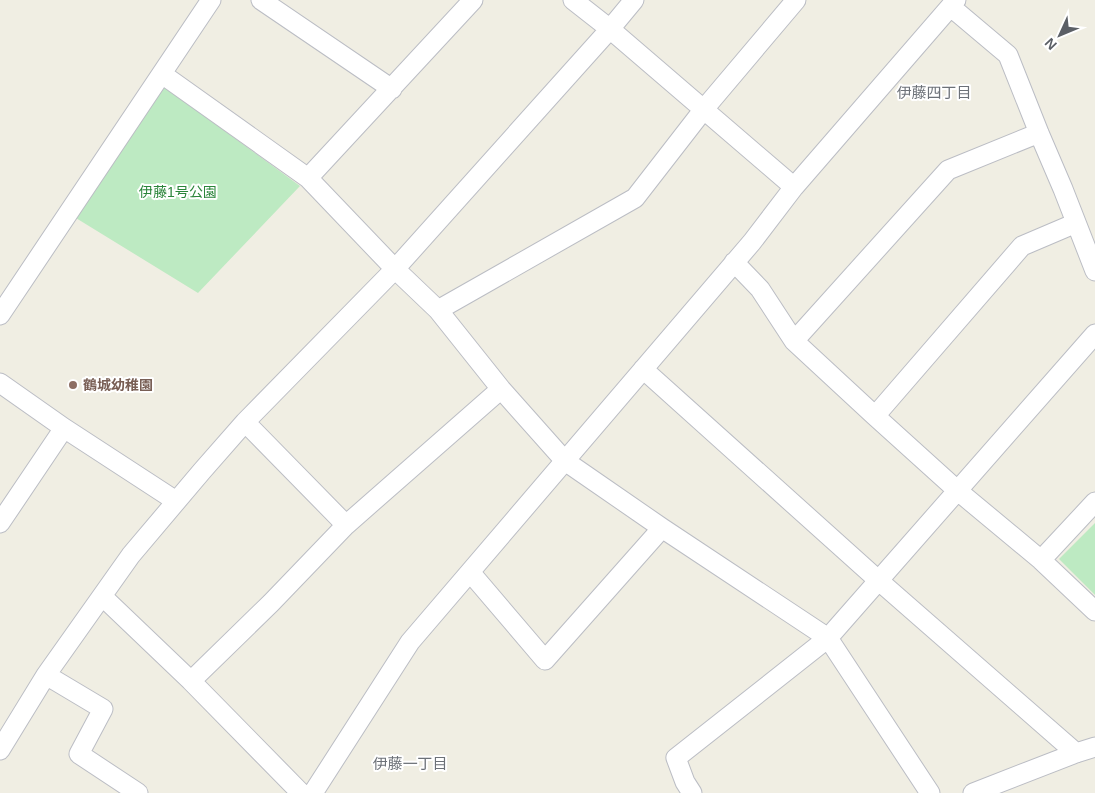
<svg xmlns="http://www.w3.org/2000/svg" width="1095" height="793" font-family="Helvetica,'Noto Sans JP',sans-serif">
<rect width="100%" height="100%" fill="#f0eee3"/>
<path fill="#bdeac2" d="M158 82 300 186 198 293 71 215Z
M1095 523V595L1059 559Z"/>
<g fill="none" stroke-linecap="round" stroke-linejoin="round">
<g stroke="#bbbdc4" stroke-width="21">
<path id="minor" d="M261 0 392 89
M573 0 610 29 794 187
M951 7 1008 55 1039 133 1063 189 1095 271
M162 74 308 178 395 269 438 310 501 389 565 461 662 528 828 638 930 793
M308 178 473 0
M734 262 760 289 794 341 875 416 958 491 1041 560 1095 611
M438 310 635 198 704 109 796 0
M0 315 211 0
M794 341 948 170 1039 133
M643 369 878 580 1076 753
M0 383 64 428 176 501
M875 416 1022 246 1076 223
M245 422 346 525
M0 523 64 428
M1041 560 1095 502
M470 572 545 660 662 528
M102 596 191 681 301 793
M46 675 103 709 79 754 138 793
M191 681 271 603 346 525 501 389
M0 750 46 675 131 555 202 471 245 422 395 269 610 29 634 0
M313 793 410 642 752 242 794 187 956 0
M692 793 685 782 676 758 828 638 1095 334
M973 793 1076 753 1095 747"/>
</g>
<use href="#minor" stroke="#fff" stroke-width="19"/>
</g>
<circle fill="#8d6e63" stroke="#fff" stroke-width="2" cx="73" cy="385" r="5"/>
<g text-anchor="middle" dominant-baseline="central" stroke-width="4" stroke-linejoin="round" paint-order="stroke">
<g font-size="14" fill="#2b853a" stroke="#fff">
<text x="178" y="192">伊藤1号公園</text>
</g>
<g font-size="14" font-weight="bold" fill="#785e54" stroke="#fff" text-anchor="start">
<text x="83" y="385">鶴城幼稚園</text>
</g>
<g font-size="15" fill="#6c7178" stroke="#fff">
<text x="934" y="92">伊藤四丁目</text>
<text x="410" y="763">伊藤一丁目</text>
</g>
</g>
<g transform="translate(1060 35) rotate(226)" stroke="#ffffff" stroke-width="4" paint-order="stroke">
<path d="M0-4L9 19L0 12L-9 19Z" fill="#5b5f66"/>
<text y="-8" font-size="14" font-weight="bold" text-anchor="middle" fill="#5b5f66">N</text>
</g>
</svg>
